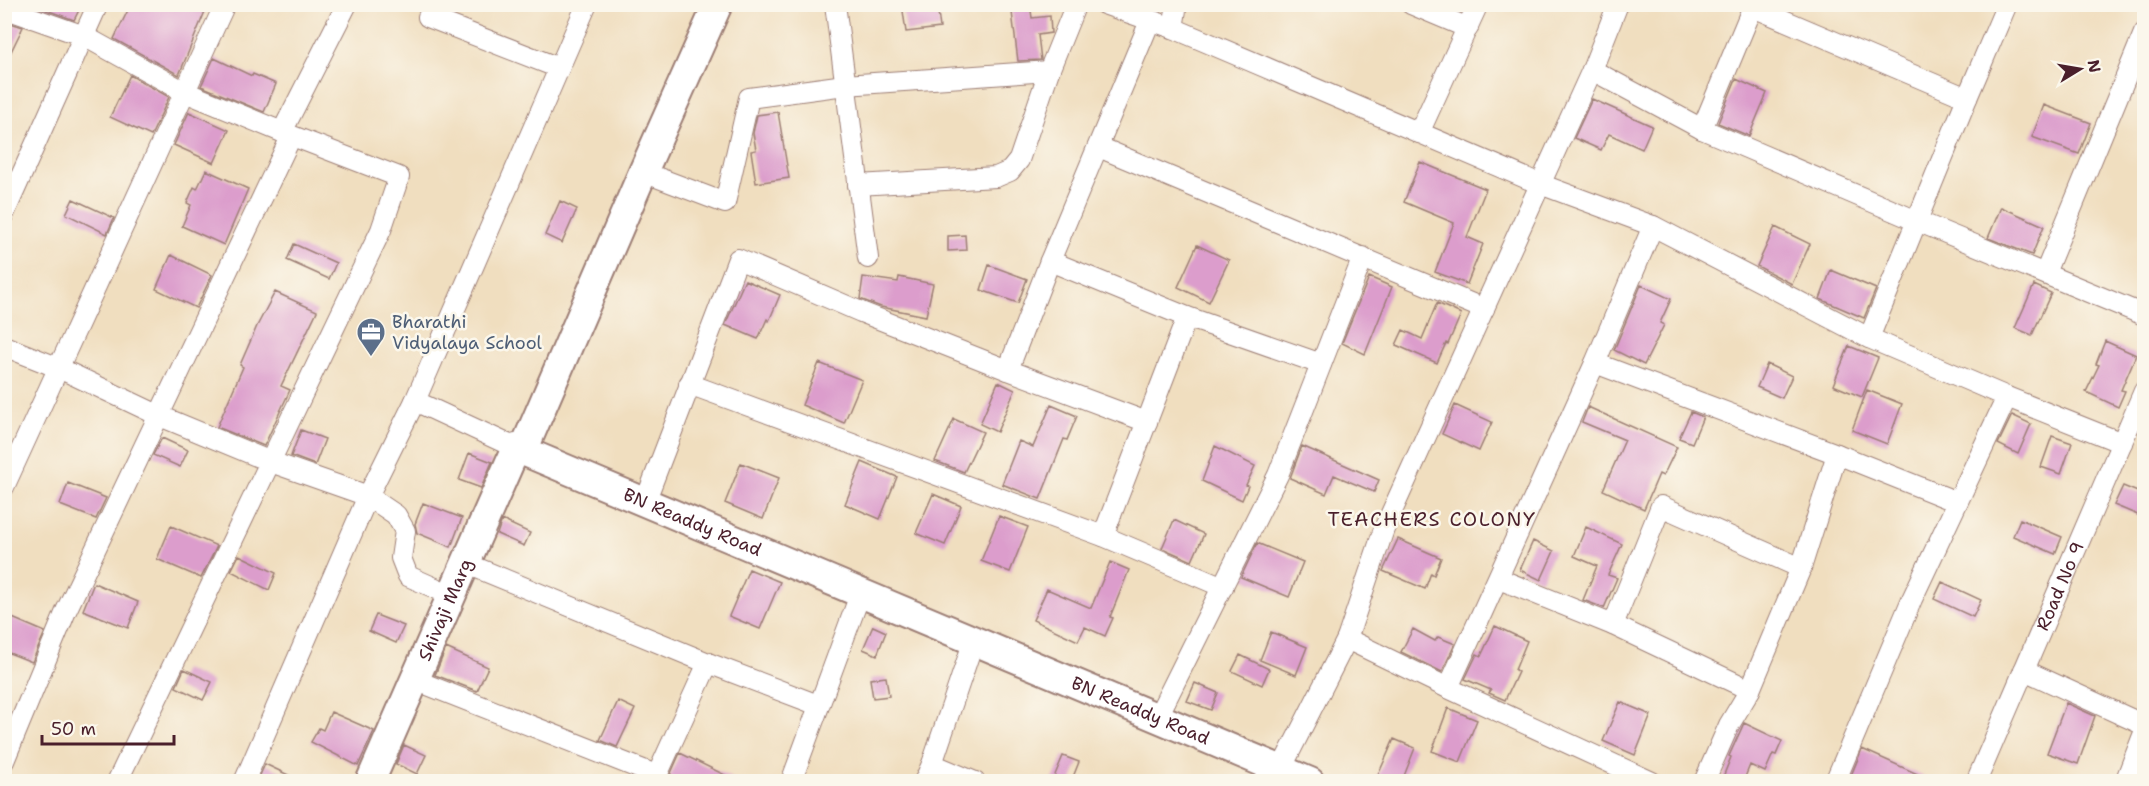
<svg xmlns="http://www.w3.org/2000/svg" width="2149" height="786" font-family="'Shantell Sans',sans-serif">
<rect width="100%" height="100%" fill="#fbf7ec"/>
<filter id="ink" filterUnits="userSpaceOnUse"><feTurbulence type="fractalNoise" baseFrequency=".0167" numOctaves="2"/><feDisplacementMap in="SourceGraphic" scale="12" xChannelSelector="R" yChannelSelector="G"/><feConvolveMatrix kernelMatrix="1 2 1 2 8 2 1 2 1" color-interpolation-filters="sRGB"/></filter>
<filter id="wash" filterUnits="userSpaceOnUse"><feTurbulence type="fractalNoise" baseFrequency=".008" numOctaves="4" result="noise"/><feDisplacementMap in="SourceGraphic" scale="24" xChannelSelector="R" yChannelSelector="G"/><feGaussianBlur stdDeviation="1.35" result="paint"/><feColorMatrix in="noise" values="0 0 0 0 0 0 0 0 0 0 0 0 0 0 0 0 0 1.4 0 .05"/><feComposite in="paint" operator="in"/></filter>
<g filter="url(#wash)">
<rect width="100%" height="100%" fill="#f0debf"/>
<g id="blocks">
<path fill="#dc9dcc" d="M30 4H82L74 20Z
M131 4H208L179 75 114 39Z
M902 4H937L940 28 906 32Z
M1011 4H1030L1032 18 1050 16 1051 33 1038 35 1041 60 1018 61Z
M4 21 23 27 4 66Z
M214 58 252 76 253 74 276 84 264 112 201 86Z
M130 75 169 97 151 136 110 117Z
M1736 79 1767 93 1749 136 1718 123Z
M1592 99 1652 126 1642 149 1609 134 1601 150 1574 138Z
M2044 105 2091 123 2079 154 2032 137Z
M189 112 229 130 214 163 174 145Z
M778 112 789 178 756 183 751 151 756 150 753 133 757 115Z
M1420 162 1486 189 1467 237 1483 244 1467 284 1435 272 1454 223 1404 202Z
M206 170 248 189 224 245 182 226 191 205 187 203 194 187 197 189Z
M73 199 114 218 107 234 66 214Z
M560 201 577 209 562 243 545 235Z
M2001 207 2044 226 2032 255 1988 238Z
M1775 227 1810 244 1792 284 1757 266Z
M965 235 966 250 948 251V236Z
M294 244 336 263 329 279 287 260Z
M1197 245 1229 260 1209 302 1178 287Z
M171 255 212 275 196 308 156 289Z
M989 265 1027 279 1018 303 981 290Z
M1831 270 1876 289 1864 318 1820 299Z
M863 277 898 282 899 277 933 284 926 316 881 307 860 299Z
M1369 277 1392 287 1365 354 1342 343Z
M745 280 780 295 769 321 767 319 758 339 725 325Z
M1641 285 1671 299 1660 323 1664 325 1644 365 1614 350Z
M2034 285 2051 293 2032 335 2015 328Z
M275 292 317 311 281 386 290 390 264 446 217 427 243 367 240 365 257 326Z
M1437 303 1461 314 1448 344 1446 343 1437 363 1396 345 1403 330 1422 339Z
M2105 341 2136 355 2121 390 2125 391 2118 407 2086 392 2099 365 2096 364Z
M1849 346 1878 358 1862 397 1833 385Z
M819 363 862 380 844 423 802 405Z
M1767 364 1792 376 1782 398 1757 387Z
M998 382 1015 390 997 432 980 424Z
M1867 390 1902 404 1887 444 1852 430Z
M1051 405 1077 416 1067 440 1064 439 1040 499 1002 484 1019 441 1033 447Z
M1455 405 1492 422 1479 451 1442 434Z
M1588 407 1677 447 1663 476 1659 474 1644 509 1603 490 1625 440 1582 422Z
M1691 412 1703 417 1692 443 1679 438Z
M2012 415 2031 424 2018 454 1998 444Z
M954 419 983 432 964 472 935 461Z
M301 430 325 439 315 465 291 456Z
M2052 436 2072 443 2061 474 2041 467Z
M162 438 188 450 180 467 153 455Z
M1215 446 1255 466 1246 485 1248 486 1242 500 1202 481Z
M1302 446 1379 480 1374 492 1334 475 1326 494 1290 478Z
M469 453 492 462 481 488 459 480Z
M862 462 897 477 880 519 845 504Z
M741 463 779 478 763 519 725 503Z
M68 483 106 498 96 519 60 505Z
M2123 486 2145 495V518L2114 505Z
M933 494 961 506 945 545 916 533Z
M423 503 462 518 451 547 417 533 415 524Z
M999 516 1028 527 1010 572 981 561Z
M2020 519 2062 537 2055 554 2013 536Z
M502 520 530 533 524 546 497 534Z
M1174 520 1204 534 1192 561 1162 548Z
M171 526 217 546 201 578 157 559Z
M1586 527 1622 544 1608 575 1617 578 1604 608 1583 600 1597 566 1574 556Z
M1398 539 1441 558 1434 575 1431 573 1425 589 1383 571Z
M1533 541 1554 551 1541 580 1520 570Z
M1257 543 1303 562 1289 597 1241 577Z
M239 555 276 573 269 590 231 571Z
M1110 562 1129 570 1110 617 1113 618 1105 636 1085 627 1078 641 1033 620 1047 589 1091 608Z
M749 569 780 582 760 629 729 616Z
M1942 582 1981 600 1973 617 1934 599Z
M94 583 138 602 128 628 83 610Z
M376 615 404 626 396 643 369 631Z
M10 617 45 632 32 662 4 651V630Z
M873 626 886 632 877 655 863 649Z
M1495 626 1527 641 1515 670 1518 672 1505 700 1489 693 1491 690 1465 679 1477 654 1481 656Z
M1413 629 1435 641 1438 637 1455 644 1442 672 1401 652Z
M1271 632 1307 647 1296 675 1260 660Z
M446 648 488 667 477 691 435 675Z
M1240 655 1269 669 1262 685 1232 671Z
M184 669 212 682 203 700 176 687Z
M886 677 889 696 873 698 870 679Z
M1195 683 1218 693 1211 710 1187 701Z
M618 701 635 709 617 747 600 740Z
M1620 702 1651 715 1635 755 1603 741Z
M2066 703 2095 716 2078 764 2047 753Z
M1448 708 1477 720 1460 762 1432 751Z
M331 712 374 731 358 766 311 742 319 728 323 730Z
M1744 723 1782 741 1776 755 1773 754 1765 772 1750 765 1743 782H1721L1731 757 1729 756Z
M1394 739 1415 748 1404 776 1401 782H1375Z
M404 745 426 755 417 774 396 764Z
M1862 749 1935 782H1857L1850 778Z
M680 753 739 782H667Z
M1063 756 1079 762 1071 782H1052Z
M265 764 303 782H257Z"/>
</g>
</g>
<g filter="url(#ink)">
<use href="#blocks" fill-opacity="0" stroke="#9d7e75" stroke-width="1.5"/>
<g fill="none" stroke-linecap="round" stroke-linejoin="round">
<g stroke="#9d7e75" stroke-width="22">
<g id="street">
<path d="M835 4 868 258"/>
<path d="M1104 4 1173 28 1540 184 1653 226 1869 338 2007 397 2122 443"/>
<path d="M1411 4 1468 28"/>
<path d="M1753 7 1967 98"/>
<path d="M4 8 84 36 185 92 282 132 347 4"/>
<path d="M428 17 559 68"/>
<path d="M1150 21 1050 261 1187 317 1321 364"/>
<path d="M1173 28 1177 4"/>
<path d="M1592 70 1702 129 1917 221 2144 315"/>
<path d="M1702 129 1754 4"/>
<path d="M1419 133 1478 4"/>
<path d="M1099 147 1484 309"/>
<path d="M643 172 725 203 749 98 845 85 1049 71"/>
<path d="M858 185 996 177 1010 171 1019 160 1049 71 1076 4"/>
<path d="M4 214 98 4"/>
<path d="M1050 261 1008 370 1147 422"/>
<path d="M2045 273 2144 33"/>
<path d="M1869 338 1967 98 2007 4"/>
<path d="M4 346 59 368 160 416 271 462 368 496 396 515 405 531 401 558 408 576 451 595"/>
<path d="M1595 363 1837 454 1957 502"/>
<path d="M689 384 1103 536 1223 587"/>
<path d="M415 401 516 448"/>
<path d="M4 487 225 4"/>
<path d="M645 502 738 259 861 312 1008 370"/>
<path d="M1103 536 1187 317"/>
<path d="M465 563 708 663 818 705"/>
<path d="M1499 579 1613 625 1750 690"/>
<path d="M1613 625 1661 506 1801 568"/>
<path d="M1347 639 1448 688 1652 782"/>
<path d="M2024 670 2144 725"/>
<path d="M415 680 656 775"/>
<path d="M1448 688 1595 363 1653 226"/>
<path d="M1157 718 1278 475 1363 257"/>
<path d="M4 761 66 611 291 137"/>
<path d="M932 764 975 782"/>
<path d="M1281 769 1347 639 1384 529 1592 70 1618 4"/>
<path d="M117 782 381 230 399 177 282 132"/>
<path d="M244 782 368 496 415 401 587 4"/>
<path d="M654 782 708 663"/>
<path d="M791 782 861 592"/>
<path d="M924 782 932 764 974 640"/>
<path d="M1704 782 1729 725 1750 690 1801 568 1837 454"/>
<path d="M1835 782 1912 599 2007 397"/>
<path id="s1" d="M1976 782 2144 391"/>
<path d="M2125 782 2144 733"/>
</g>
</g>
<g stroke="#9d7e75" stroke-width="32">
<g id="secondary">
<path d="M523 451 643 172 718 4"/>
<path id="s2" d="M370 782 516 448 1310 782"/>
</g>
</g>
<use href="#street" stroke="#fff" stroke-width="20"/>
<use href="#secondary" stroke="#fff" stroke-width="28"/>
</g>
</g>
<defs>
<g id="office-pin" transform="scale(1.5)"><path d="M0 17L-7.5 6A9.5 9.5 0 1 1 7.5 6Z" fill="#5c6f8a" stroke="#fbf7ec"/><path d="M-6-3h4V-5.5h4V-3h4V5H-6ZM-1-4.5V-3h2v-1.5ZM-6 0V1H6V0Z" fill="#fff"/></g>
</defs>
<g fill-rule="evenodd">
<use href="#office-pin" x="371" y="332"/>
</g>
<g text-anchor="middle" dominant-baseline="central" stroke-width="5" stroke-linejoin="round" paint-order="stroke">
<g font-size="18" fill="#4e5e75" stroke="#fbf7ec" text-anchor="start">
<text x="392" y="322">Bharathi<tspan x="392" dy="21">Vidyalaya School</tspan></text>
</g>
<g font-size="18" fill="#4a1f2b" stroke="#fbf7ec">
<text stroke="none"><textPath href="#s2" startOffset="556">BN Readdy Road</textPath></text>
<text stroke="none"><textPath href="#s1" startOffset="213">Road No 9</textPath></text>
<text stroke="none"><textPath href="#s2" startOffset="188">Shivaji Marg</textPath></text>
<text stroke="none"><textPath href="#s2" startOffset="1042">BN Readdy Road</textPath></text>
</g>
<g font-size="20" letter-spacing="1.5" fill="#4a1f2b" stroke="#fbf7ec">
<text x="1432" y="519">TEACHERS COLONY</text>
</g>
</g>
<rect width="2149" height="786" fill="none" stroke="#fbf7ec" stroke-width="24"/>
<g transform="translate(2080 69) rotate(79)" stroke="#fbf7ec" stroke-width="4.5" paint-order="stroke">
<path d="M0-4.5L10 22L0 15L-10 22Z" fill="#4a1f2b"/>
<text y="-9" font-size="16" font-weight="bold" text-anchor="middle" fill="#4a1f2b">N</text>
</g>
<path d="M42 735v9h132v-9" fill="none" stroke="#4a1f2b" stroke-width="3"/>
<text x="51" y="735" font-size="18" fill="#4a1f2b" stroke="#fbf7ec" stroke-width="4.5" paint-order="stroke">50 m</text>
</svg>
